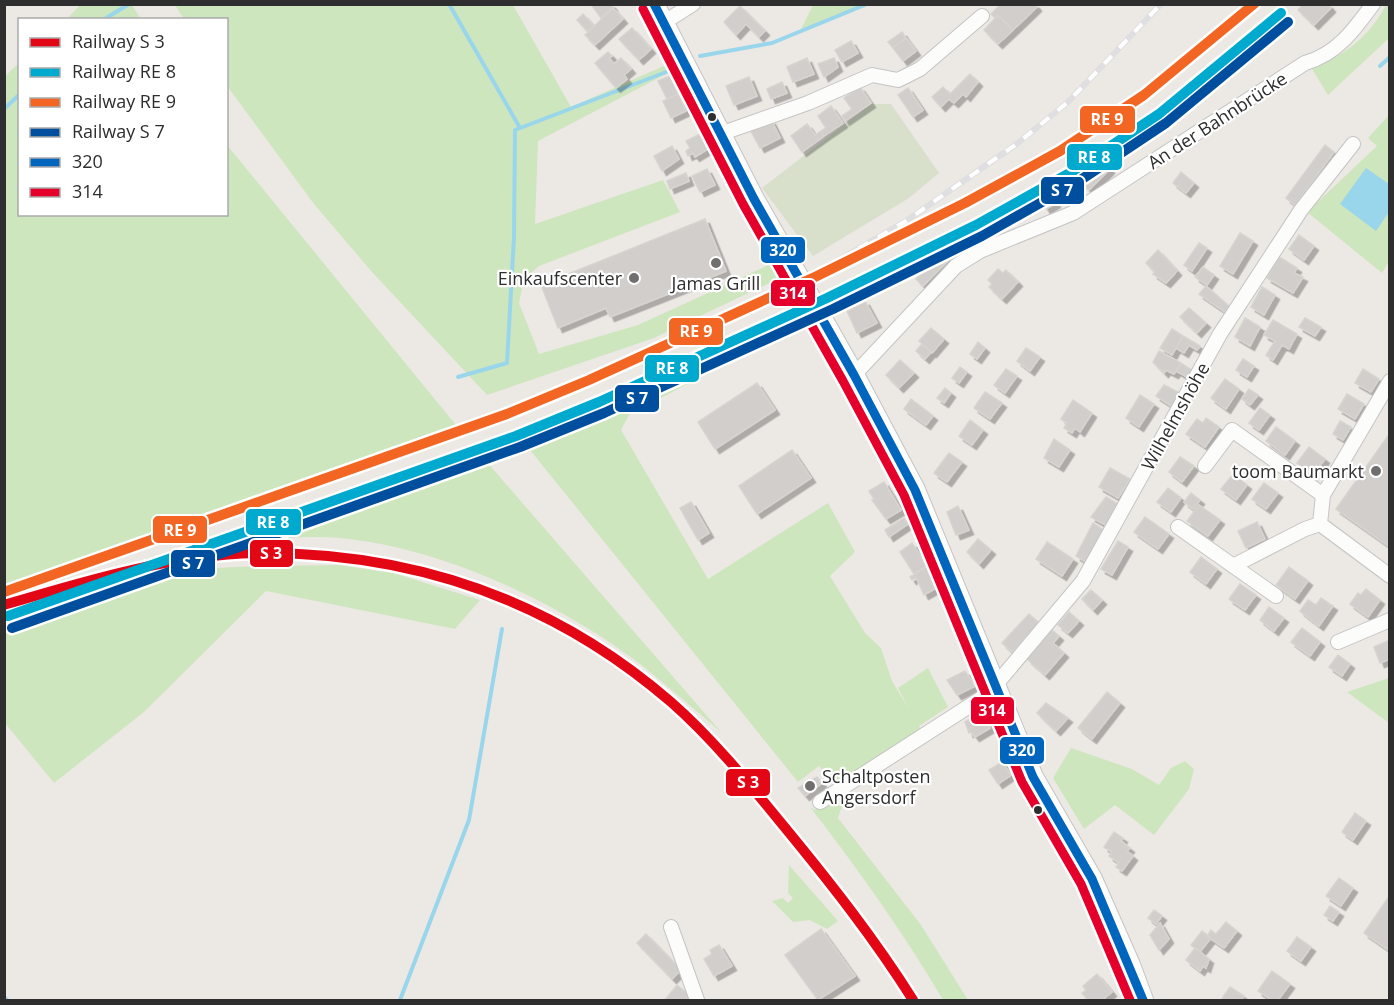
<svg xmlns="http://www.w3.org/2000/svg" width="1394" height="1005" font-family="'Open Sans',sans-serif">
<defs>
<filter id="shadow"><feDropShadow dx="4.5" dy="4.5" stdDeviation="0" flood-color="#0004"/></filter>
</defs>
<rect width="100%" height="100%" fill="#ece8e4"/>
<path fill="#cee6be" d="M81 4 132 5 141 19H67Z
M175 5H513L571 107 666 65 668 73 538 141 535 224 663 180 680 212 539 266 524 279 519 303 539 354 638 325 773 263 780 278 654 338 487 395 372 272 314 204 227 86 226 20 184 19Z
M813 5V4L863 5 799 33Z
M1386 5H1389V41L1387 40 1328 95 1312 69 1313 66C1346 56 1370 35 1386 5Z
M19 63 20 214H226L227 145 460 430 89 555 5 586 4 77Z
M1389 115 1390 260 1382 273 1307 212 1377 146 1368 138Z
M796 308 804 322 629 415 621 430 708 579 828 503 855 552 830 576 865 633 881 648 892 681 909 709 898 688 928 668 948 707 919 726 922 732 836 786 819 766 798 782 522 440Z
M473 446 721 732C695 710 670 688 644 667 559 601 430 541 322 537 278 536 233 543 190 547Z
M339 565 393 573 480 600 455 629 266 591 144 712 54 783 5 723V617C61 599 119 580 178 572 231 565 285 566 339 565Z
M1389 678H1390L1389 723 1347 692Z
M1071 748 1132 769 1159 785 1171 768 1185 761 1194 769 1189 789 1154 835 1115 805 1084 829 1053 778Z
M846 794 838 818 921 925 968 1000H943C903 932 858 869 810 807L815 810Z
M789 865 838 921 827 929 810 920 793 922 772 901 783 898 788 903 793 898 788 893Z"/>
<path fill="#d8e0cc" d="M871 104H891L939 173 909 198 813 256 762 188Z"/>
<path fill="#99d6ec" d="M1366 168 1389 184V212L1376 231 1340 204Z"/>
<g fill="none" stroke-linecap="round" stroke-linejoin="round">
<path stroke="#99d6ec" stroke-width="4" d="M449 4 520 128
M103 20 129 4
M700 56 772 43 867 4
M1380 66 1390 57
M4 109 20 94
M458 377 507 363 514 237 515 130 674 69
M4 997 7 1000
M400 1000 469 820 502 629"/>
</g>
<path fill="#d1cecb" stroke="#d7d4d0" stroke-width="1.5" filter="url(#shadow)" d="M591 4H611L613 7 601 18Z
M1001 4H1035L1037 7 1013 30 998 15 995 18 991 14Z
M1303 4H1328L1331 8 1314 25 1298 10Z
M740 6 765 31 759 37 746 24 736 35 724 22Z
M613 8 623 19 595 45 585 35Z
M583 14 594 26 588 32 577 20Z
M998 15 1013 30 998 44 984 30Z
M632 28 651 49 639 60 619 39Z
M902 32 906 38 893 48 888 42Z
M906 38 916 51 903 61 893 48Z
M851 41 858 53 842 62 835 50Z
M608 52 612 56 609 58 614 64 621 58 631 69 624 75 627 79 616 88 595 63Z
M807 58 814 74 793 82 787 67Z
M834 58 838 67 824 77 818 64Z
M970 74 978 82 966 97 963 94 954 103 949 99 941 107 932 97 943 87 950 94Z
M670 76 678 94 667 99 658 81Z
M749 77 757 96 734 105 726 86Z
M782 82 787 93 771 99 767 89Z
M860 87 871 103 845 121 842 116 852 109 844 98Z
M908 88 923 110 913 117 898 95Z
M678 94 686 111 671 118 663 101Z
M831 106 843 123 824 136 821 131 826 128 818 116Z
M771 120 780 138 760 148 751 131Z
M807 124 815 135 821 131 824 136 802 152 791 136Z
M700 134 708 149 695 157 693 153 688 156 686 151 690 148 686 141Z
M1325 145 1334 152 1295 205 1286 198Z
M672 146 679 159 662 171 654 156Z
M1097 156 1110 169 1089 190 1076 177Z
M707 169 715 185 700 192 692 176Z
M1181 172 1194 183 1186 193 1173 183Z
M686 173 689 181 670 189 667 181Z
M1066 177 1075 194 1067 197 1059 181Z
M1048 190 1056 203 1046 209 1038 197Z
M705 219 726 271 610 317 606 308 558 328 541 285Z
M968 226 975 233 923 286 916 279Z
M1240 233 1253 241 1233 274 1220 266Z
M1299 235 1314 246 1304 260 1289 249Z
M1199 243 1207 248 1192 271 1184 265Z
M1158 250 1177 271 1166 283 1153 274 1155 272 1146 263Z
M1279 257 1297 268 1294 273 1303 277 1293 293 1267 278Z
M1203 267 1214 275 1207 285 1195 277Z
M998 269 1003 273 1006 270 1018 282 1002 299 989 287 992 284 988 280Z
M1206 286 1230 307 1225 312 1199 294Z
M1262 287 1275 295 1264 315 1251 307Z
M865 301 877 323 857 333 847 311Z
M1189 308 1206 323 1197 333 1180 317Z
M1245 318 1260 327 1250 346 1235 337Z
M1305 318 1321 327 1315 336 1299 327Z
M1273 320 1297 334 1289 349 1282 345 1273 360 1266 355 1275 341 1264 335Z
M931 328 944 339 932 353 919 341Z
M1172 329 1183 336 1172 355 1160 348Z
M1183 336 1200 346 1197 350 1189 345 1184 353 1176 348Z
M978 342 985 348 977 359 970 354Z
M922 344 931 352 925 359 916 351Z
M1026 348 1040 357 1030 371 1017 361Z
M1159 351 1181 363 1174 374 1166 370 1164 373 1153 362Z
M1243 359 1254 366 1247 377 1236 370Z
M900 360 914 373 899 388 886 375Z
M1181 363 1193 371 1189 378 1176 371Z
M960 367 967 372 959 383 952 378Z
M1006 369 1017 376 1005 393 994 385Z
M1363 369 1379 379 1371 392 1355 383Z
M1225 379 1239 389 1226 409 1211 398Z
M757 383 775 410 715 449 698 422Z
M1164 385 1182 394 1173 407 1156 396Z
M945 388 951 393 944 403 937 398Z
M1249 389 1258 395 1250 405 1242 399Z
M985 392 1002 403 990 419 974 408Z
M1347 394 1364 404 1355 419 1338 409Z
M1140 395 1154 404 1139 427 1126 418Z
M911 399 933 416 926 425 904 409Z
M1073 400 1092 413 1080 432 1075 428 1072 433 1064 428 1067 423 1061 419Z
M1260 408 1270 415 1259 430 1249 423Z
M1206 418 1219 427 1205 447 1186 434 1197 419 1203 423Z
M970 420 983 430 972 445 959 436Z
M1340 421 1351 427 1343 440 1333 434Z
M1276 427 1295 441 1285 455 1266 441Z
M1390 433V547L1336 509Z
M1054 439 1070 450 1059 467 1044 458Z
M1309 447 1325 459 1313 475 1297 463Z
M792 450 811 478 757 514 739 486Z
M949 453 962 462 947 482 934 473Z
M1180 457 1194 466 1182 482 1169 472Z
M1110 468 1130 479 1118 498 1099 487Z
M1233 474 1247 485 1236 500 1221 489Z
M884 482 901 510 886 519 872 500 874 499 869 491Z
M1264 483 1278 493 1266 509 1252 499Z
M1168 488 1181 498 1171 512 1157 502Z
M1191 493 1200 500 1193 509 1184 502Z
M1106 497 1119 505 1107 526 1091 517Z
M691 502 709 533 698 540 680 508Z
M1199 505 1220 520 1208 536 1187 521Z
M958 506 969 530 956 535 947 512Z
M1145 517 1169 534 1158 549 1134 532Z
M904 518 908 524 889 537 885 530Z
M1257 522 1265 539 1246 548 1238 531Z
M1093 523 1105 531 1086 562 1076 556Z
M978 539 991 550 979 564 967 552Z
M1118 541 1128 547 1112 575 1101 569Z
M1047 542 1073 559 1062 576 1036 559Z
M912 543 927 566 914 574 900 552Z
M1201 557 1217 569 1206 584 1190 572Z
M927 566 938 587 924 595 916 577 912 580 910 577Z
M1289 567 1308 581 1295 599 1276 585Z
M1240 584 1256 595 1245 610 1229 599Z
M1366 589 1380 600 1368 617 1350 604 1358 593 1361 595Z
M1091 590 1102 600 1093 610 1082 599Z
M1321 598 1333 606 1319 626 1300 611 1308 600 1316 605Z
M1269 607 1284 618 1274 631 1260 620Z
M1069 612 1079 621 1068 633 1058 625Z
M1029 614 1039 623 1012 652 1002 643Z
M1302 628 1320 642 1310 656 1291 642Z
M1052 630 1059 636 1053 643 1064 653 1045 675 1027 659Z
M1390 640V659L1380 663 1374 647Z
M1338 655 1350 664 1342 676 1329 667Z
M965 671 975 686 957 695 947 680Z
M1107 692 1120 703 1092 739 1078 728Z
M1046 703 1068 718 1056 731 1037 713Z
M980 712 990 728 975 737 971 732 969 733 965 722Z
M1002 762 1011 775 998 784 989 770Z
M817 777 822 783 805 796 798 788Z
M1355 813 1366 821 1353 840 1342 832Z
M1114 832 1123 838 1121 841 1130 848 1127 851 1133 856 1122 871 1116 867 1119 863 1109 856 1112 852 1104 847Z
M1339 878 1353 888 1341 906 1326 896Z
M1390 895V951L1364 933Z
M1330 906 1339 912 1333 921 1324 915Z
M1154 910 1162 916 1156 924 1148 918Z
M1226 922 1237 931 1224 948 1207 936 1211 930 1216 934Z
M1160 923 1169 939 1159 950 1150 935Z
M821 929 855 976 818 1000 785 955Z
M1202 931 1211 938 1200 952 1191 945Z
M646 934 681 970 672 979 637 943Z
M1297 937 1311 947 1301 961 1287 951Z
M719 945 732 966 714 976 704 959 712 954 710 950Z
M1195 948 1209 959 1206 968 1203 966 1200 971 1186 960Z
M1272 971 1290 984 1278 1000H1272L1258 991Z
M1097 974 1112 992 1102 1000H1088L1082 993 1086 990 1083 986Z
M677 985 689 995 691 1000H665Z
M1230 987 1244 996 1241 1000H1221Z"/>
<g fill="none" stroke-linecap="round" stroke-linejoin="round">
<g stroke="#c5c4c5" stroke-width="16">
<path id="minor" d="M663 23 693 4
M720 134 808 103 872 75 898 80 920 69 982 16
M854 375 956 266 980 251 1073 213 1305 63C1337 54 1354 30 1373 4
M1390 381 1323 495 1320 524 1390 576
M1205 466 1232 430 1323 495
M1178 527 1276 596
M1233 566 1305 529 1320 524
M1338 642 1390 620
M820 802 988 694 1083 581 1220 334 1301 210 1353 144
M671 927 697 1000"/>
</g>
<g stroke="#c5c4c5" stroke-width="22">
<path id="secondary" d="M654 4 754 199 854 375 915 490 1033 777 1092 879 1130 965 1143 1000"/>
</g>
<use href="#minor" stroke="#fcfcfb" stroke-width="14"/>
<use href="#secondary" stroke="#fcfcfb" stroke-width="20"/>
<g stroke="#dfdfe1" stroke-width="6">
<path id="rail" d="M724 322 780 294 906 221 1018 143 1068 102 1161 4"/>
</g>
<use href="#rail" stroke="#fff" stroke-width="4" stroke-dasharray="11" stroke-linecap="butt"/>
<g stroke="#fff" stroke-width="14">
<path id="bus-1" d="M654 4 754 199 854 375 915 490 1033 777 1092 879 1143 1000"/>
</g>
<g stroke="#fff" stroke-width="14">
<path id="bus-2" d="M643 9 743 204 843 381 904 495 1022 782 1081 884 1130 1000"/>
</g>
<use href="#bus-1" stroke="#0065bd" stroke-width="9"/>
<use href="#bus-2" stroke="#e4002b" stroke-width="9"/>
<g stroke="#fff" stroke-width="15">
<path id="rail-1" d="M4 605C88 580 174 554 262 553 417 553 553 600 671 702 712 738 747 781 782 824 829 881 874 938 913 1000"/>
</g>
<g stroke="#fff" stroke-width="15">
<path id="rail-2" d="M8 616 516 436 599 402 827 298 976 225 1073 171 1159 114 1281 13"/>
</g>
<g stroke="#fff" stroke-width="15">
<path id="rail-3" d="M4 592 507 414 589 380 817 276 965 203 1060 151 1144 95 1254 4"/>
</g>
<g stroke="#fff" stroke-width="15">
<path id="rail-4" d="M12 628 520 447 604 413 833 309 982 236 1079 181 1166 123 1288 22"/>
</g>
<use href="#rail-1" stroke="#e30614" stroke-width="10"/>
<use href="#rail-2" stroke="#00a9ce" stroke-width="10"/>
<use href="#rail-3" stroke="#f26522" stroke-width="10"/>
<use href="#rail-4" stroke="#004f9e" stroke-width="10"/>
</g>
<g fill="#2e2e2e" stroke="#fff" stroke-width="2">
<circle cx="712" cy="117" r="5"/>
<circle cx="1038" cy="810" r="5"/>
</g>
<g fill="#706f6e" stroke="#fff" stroke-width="2">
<circle cx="716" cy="263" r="6"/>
<circle cx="634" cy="278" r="6"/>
<circle cx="1376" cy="471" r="6"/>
<circle cx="810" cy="786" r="6"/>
</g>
<g text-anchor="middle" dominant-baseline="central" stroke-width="4.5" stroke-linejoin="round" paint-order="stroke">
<g font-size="18" fill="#2e2e2e" stroke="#fff">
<text transform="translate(1217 120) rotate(-33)">An der Bahnbrücke</text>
<text transform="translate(1175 416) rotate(-61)">Wilhelmshöhe</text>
</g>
<g font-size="18" fill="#2e2e2e" stroke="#fff" text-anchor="end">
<text x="622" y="278">Einkaufscenter</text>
<text x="716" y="283" text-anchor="middle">Jamas Grill</text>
<text x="1364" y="471">toom Baumarkt</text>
<text x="822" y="776" text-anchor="start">Schaltposten<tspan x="822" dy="21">Angersdorf</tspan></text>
</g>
</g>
<g stroke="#fff" stroke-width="2">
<rect x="1079" y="105" width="57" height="29" rx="6" fill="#f26522"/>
<rect x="1066" y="143" width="57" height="28" rx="6" fill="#00a9ce"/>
<rect x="1040" y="176" width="45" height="29" rx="6" fill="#004f9e"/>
<rect x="760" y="236" width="46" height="28" rx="6" fill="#0065bd"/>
<rect x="770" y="279" width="46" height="28" rx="6" fill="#e4002b"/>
<rect x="668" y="317" width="56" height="29" rx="6" fill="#f26522"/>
<rect x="644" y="354" width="56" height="29" rx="6" fill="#00a9ce"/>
<rect x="614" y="384" width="46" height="29" rx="6" fill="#004f9e"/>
<rect x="245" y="508" width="57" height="28" rx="6" fill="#00a9ce"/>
<rect x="152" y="515" width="56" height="29" rx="6" fill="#f26522"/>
<rect x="249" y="539" width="45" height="29" rx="6" fill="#e30614"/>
<rect x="170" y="549" width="46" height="29" rx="6" fill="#004f9e"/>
<rect x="970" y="696" width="45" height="29" rx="6" fill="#e4002b"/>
<rect x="999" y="736" width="46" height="29" rx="6" fill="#0065bd"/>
<rect x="725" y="768" width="46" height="29" rx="6" fill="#e30614"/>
</g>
<g font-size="16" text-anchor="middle" font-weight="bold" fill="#fff">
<text x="1107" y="125">RE 9</text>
<text x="1094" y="163">RE 8</text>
<text x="1062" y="196">S 7</text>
<text x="783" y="256">320</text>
<text x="793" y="299">314</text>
<text x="696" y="337">RE 9</text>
<text x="672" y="374">RE 8</text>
<text x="637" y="404">S 7</text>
<text x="273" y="528">RE 8</text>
<text x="180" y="536">RE 9</text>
<text x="271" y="559">S 3</text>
<text x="193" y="569">S 7</text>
<text x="992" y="716">314</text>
<text x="1022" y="756">320</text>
<text x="748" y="788">S 3</text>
</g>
<rect width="1394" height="1005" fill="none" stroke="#2e2e2e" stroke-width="12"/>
<rect x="18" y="18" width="210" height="198" fill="#ffffff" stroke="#ababab" stroke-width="1.5"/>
<rect x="30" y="38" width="30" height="9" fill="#e30614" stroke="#ababab" stroke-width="1.5"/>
<text x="72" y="48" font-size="18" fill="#2e2e2e">Railway S 3</text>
<rect x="30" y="68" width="30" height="9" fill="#00a9ce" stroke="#ababab" stroke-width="1.5"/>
<text x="72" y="78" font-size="18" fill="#2e2e2e">Railway RE 8</text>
<rect x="30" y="98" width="30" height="9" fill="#f26522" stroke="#ababab" stroke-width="1.5"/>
<text x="72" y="108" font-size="18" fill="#2e2e2e">Railway RE 9</text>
<rect x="30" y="128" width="30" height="9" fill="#004f9e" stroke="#ababab" stroke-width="1.5"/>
<text x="72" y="138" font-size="18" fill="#2e2e2e">Railway S 7</text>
<rect x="30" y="158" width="30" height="9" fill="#0065bd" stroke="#ababab" stroke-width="1.5"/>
<text x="72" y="168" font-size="18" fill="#2e2e2e">320</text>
<rect x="30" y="188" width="30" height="9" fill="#e4002b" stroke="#ababab" stroke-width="1.5"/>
<text x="72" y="198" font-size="18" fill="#2e2e2e">314</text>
</svg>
